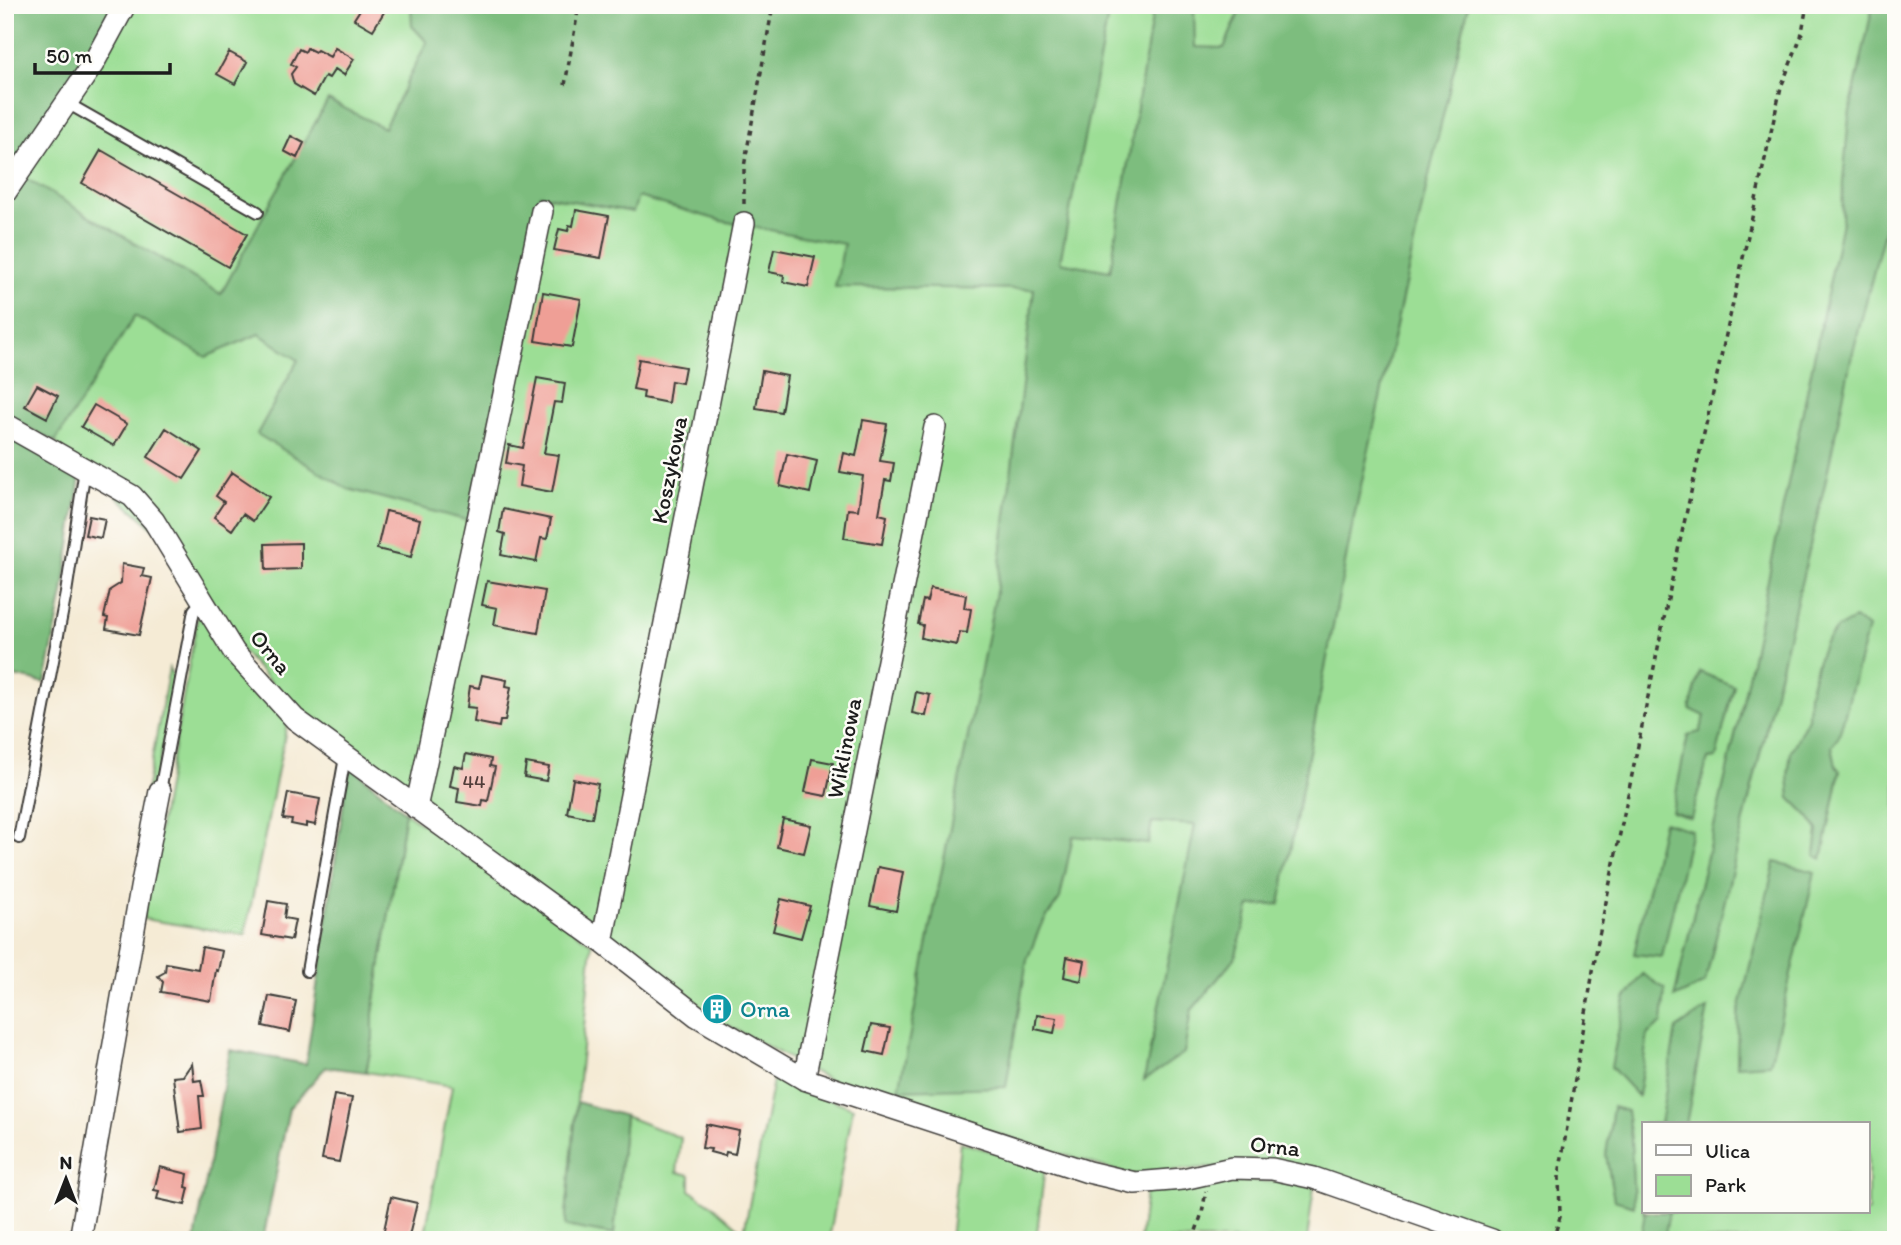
<svg xmlns="http://www.w3.org/2000/svg" width="1901" height="1245" font-family="Itim,sans-serif">
<rect width="100%" height="100%" fill="#fdfcf7"/>
<filter id="ink" filterUnits="userSpaceOnUse"><feTurbulence type="fractalNoise" baseFrequency=".0143" numOctaves="2"/><feDisplacementMap in="SourceGraphic" scale="14" xChannelSelector="R" yChannelSelector="G"/><feConvolveMatrix kernelMatrix="1 2 1 2 8 2 1 2 1" color-interpolation-filters="sRGB"/></filter>
<filter id="wash" filterUnits="userSpaceOnUse"><feTurbulence type="fractalNoise" baseFrequency=".00686" numOctaves="4" result="noise"/><feDisplacementMap in="SourceGraphic" scale="28" xChannelSelector="R" yChannelSelector="G"/><feGaussianBlur stdDeviation="1.57" result="paint"/><feColorMatrix in="noise" values="0 0 0 0 0 0 0 0 0 0 0 0 0 0 0 0 0 1.4 0 .05"/><feComposite in="paint" operator="in"/></filter>
<g filter="url(#wash)">
<rect width="100%" height="100%" fill="#f5ebd5"/>
<path fill="#9cde95" stroke="#5c7d58" stroke-width="2" fill-rule="evenodd" d="M5 5H1896V1240H1518L1315 1171 1202 1168 1129 1175 833 1082 705 1013 292 706 241 650 183 554 55 442ZM1644 1124H1868V1212H1644Z
M202 612 288 719 245 935 143 919 198 615Z
M169 668 174 678V687L145 837 138 835Z
M405 812 592 944 565 1226 614 1234 625 1116 681 1138 677 1172 690 1175V1190L715 1207 744 1232 773 1080 803 1088 853 1108 829 1240H424L452 1086 366 1072 373 1038V1013Z
M960 1142 1045 1167 1036 1240H950Z
M1250 1181 1282 1182 1314 1187 1307 1240H1140L1146 1191 1198 1188 1227 1182Z
M1432 1229 1470 1240H1423L1424 1236Z"/>
<path fill="#7dbd7e" stroke="#4c6c4d" stroke-width="2" d="M5 5H116L85 60 5 183Z
M411 5H1110L1060 262 1110 271 1154 5H1194L1195 47 1224 48 1238 15 1233 5H1469L1428 180 1353 522 1280 904 1250 906 1235 958 1191 1011 1184 1053 1144 1080 1195 825 1152 822 1148 844 1073 836 1060 898 1041 925 1027 960 1006 1087 899 1090 997 587 1034 289 835 287 844 244 722 221 638 197 633 212 540 195 473 522 348 489 257 434 298 360 259 334 206 357 135 316 55 442 5 416V196L20 175 221 294 270 203 328 100 384 128 427 42 412 26Z
M1873 5H1896V185L1850 364 1825 484 1705 983 1674 998 1742 706 1842 222 1843 182 1849 116Z
M5 430 80 477 63 593 45 683 5 674Z
M1854 619 1868 628 1839 736 1832 746 1836 766 1840 771 1822 859 1815 855 1818 830 1808 816 1790 798 1788 776 1791 751 1808 718 1809 695 1816 666 1824 644 1836 629Z
M1700 672 1734 686 1716 758 1708 759 1691 818 1672 812 1688 735 1700 732 1705 716 1690 709Z
M349 765 405 812 373 1013V1038L366 1072 326 1067 289 1108 263 1240H195L230 1050 306 1064Z
M1663 822 1691 830 1662 957 1634 954Z
M1775 862 1815 872 1770 1064 1737 1066 1738 1015Z
M1643 974 1665 989 1662 1023 1648 1034 1638 1096 1611 1067 1625 999Z
M1708 1008 1686 1124H1660L1676 1029Z
M577 1102 625 1116 614 1235 565 1226Z
M1613 1107 1627 1111 1631 1138 1634 1206 1614 1200 1606 1155Z
M1645 1212H1669L1664 1240H1640Z"/>
<g id="blocks">
<path fill="#ef9f96" d="M363 5H372L384 12 373 30 354 19Z
M307 48 315 52 317 50 330 57 335 48 354 59 344 75 335 69 329 78 325 76 314 96 294 84 291 74 296 67 291 64 299 49 305 52Z
M229 52 247 62 235 84 217 74Z
M291 136 304 143 297 158 284 151Z
M101 150 247 234 228 267 82 183Z
M576 210 609 216 601 258 554 250 559 229 568 231 569 225 573 226Z
M774 249 815 257 808 287 783 282 784 275 769 272Z
M543 292 581 299 572 347 535 341Z
M639 359 685 367 682 383 671 381 668 403 643 398 644 391 633 389Z
M762 371 787 376 781 412 756 408Z
M537 378 565 383 562 403 554 402 544 453 559 455 552 492 519 486 522 466 506 463 509 445 523 448Z
M37 385 58 396 47 418 25 406Z
M94 405 127 424 114 446 81 427Z
M863 420 887 424 880 461 894 463 891 481 885 480 879 514 887 516 882 544 844 538 848 509 858 510 863 476 840 472 844 453 856 456Z
M166 428 202 451 184 479 148 457Z
M787 454 817 461 810 493 780 486Z
M232 472 269 497 253 521 243 514 232 530 214 517 224 502 216 496Z
M503 509 551 519 547 539 541 538 536 562 501 555 505 534 499 532Z
M386 511 420 519 411 557 377 549Z
M89 516 105 519 101 538 85 535Z
M301 543V569L266 570 265 544Z
M122 564 144 568 142 576 152 578 139 635 106 629 108 618 104 617 110 590 121 583Z
M487 581 545 591 538 633 494 625 497 608 482 605Z
M930 588 966 595 964 608 971 609 967 633 960 632 957 645 921 638 923 625 918 624 923 600 927 601Z
M482 675 507 680 506 686 511 687 505 721H500L499 727 474 722 476 708 467 707 470 686 479 688Z
M916 692 930 695 926 716 912 713Z
M466 754 491 759 490 766 495 767 488 801 483 800 482 806 457 802 459 788 450 786 454 766 463 768Z
M812 759 833 763 826 796 805 792Z
M526 763 549 767 546 781 524 777Z
M573 779 598 784 592 818 567 813Z
M288 793 320 799 315 825 306 823V827L291 824 292 820 283 819Z
M783 819 811 825 804 853 777 847Z
M878 867 903 872 896 911 870 906Z
M781 899 810 906 801 938 773 931Z
M268 901 286 904 284 918 295 920 291 940 262 935Z
M202 947 222 951 218 971 216 970 211 1001 161 992 163 982 158 976 165 972 166 963 198 969Z
M1067 957 1085 961 1081 981 1064 977Z
M269 996 296 1001 290 1032 263 1026Z
M1037 1015 1057 1018 1054 1033 1035 1029Z
M871 1025 890 1028 884 1055 865 1051Z
M192 1063 194 1081 201 1080 204 1096H199L202 1129 180 1132 173 1077 183 1076Z
M334 1095 352 1098 339 1162 322 1159Z
M706 1124 739 1131 735 1154 726 1152 725 1156 710 1152 711 1149 702 1148Z
M160 1167 188 1174 186 1187 189 1188 185 1205 157 1199 159 1191 154 1190Z
M391 1197 417 1203 408 1240H382Z"/>
</g>
</g>
<g filter="url(#ink)">
<use href="#blocks" fill-opacity="0" stroke="#3d3b38" stroke-width="2"/>
<g fill="none" stroke-linecap="round" stroke-linejoin="round">
<g stroke="#3d3b38" stroke-width="14">
<path id="lane" d="M67 103 258 212
M160 791 194 610 203 600
M19 838 66 593 85 469
M307 971 345 757"/>
</g>
<g stroke="#3d3b38" stroke-width="24">
<path id="street" d="M5 193 93 64 125 5
M5 424 132 496 154 521 234 652 295 719 602 942 697 1016 804 1079 1088 1172 1135 1183 1183 1179 1232 1168 1272 1169 1314 1178 1492 1240
M416 808 477 524 542 211
M602 942 744 223
M804 1079 935 427
M80 1240 141 888 160 791"/>
</g>
<path stroke="#3d3b38" stroke-width="3.5" stroke-dasharray="5 5" stroke-linecap="butt" d="M565 85 579 5
M744 204V167L773 5
M1193 1240 1202 1213 1206 1191
M1553 1240 1560 1217 1559 1175 1598 941 1677 555 1781 87 1801 37 1807 5"/>
<use href="#lane" stroke="#fff" stroke-width="10"/>
<use href="#street" stroke="#fff" stroke-width="21"/>
</g>
</g>
<defs>
<g id="building-disc" transform="scale(1.575)"><circle r="9.5" fill="#0f9aa8" stroke="#fdfcf7"/><path d="M-4-6H4V6H1V3H-1V6H-4ZM-2.5-4.3h1.7v1.8h-1.7ZM.8-4.3h1.7v1.8H.8ZM-2.5-1h1.7V.8h-1.7ZM.8-1h1.7V.8H.8Z" fill="#fff"/></g>
</defs>
<g fill-rule="evenodd">
<use href="#building-disc" x="717" y="1009"/>
</g>
<g text-anchor="middle" dominant-baseline="central" stroke-width="5" stroke-linejoin="round" paint-order="stroke">
<g font-size="19" fill="#513d3a">
<text x="474" y="781">44</text>
</g>
<g font-size="23" fill="#1c1c1c" stroke="#fdfcf7">
<text transform="translate(669 470) rotate(-79)">Koszykowa</text>
<text transform="translate(271 652) rotate(50)">Orna</text>
<text transform="translate(844 748) rotate(-79)">Wiklinowa</text>
<text transform="translate(1275 1146) rotate(6)">Orna</text>
</g>
<g font-size="23" fill="#0d838f" stroke="#fdfcf7" text-anchor="start">
<text x="740" y="1009">Orna</text>
</g>
</g>
<rect width="1901" height="1245" fill="none" stroke="#fdfcf7" stroke-width="28"/>
<rect x="1642" y="1122" width="228" height="91" fill="#fdfcf7" stroke="#a3a29f" stroke-width="2"/>
<rect x="1656" y="1145" width="35" height="10" fill="#ffffff" stroke="#a3a29f" stroke-width="2"/>
<text x="1705" y="1158" font-size="21" fill="#1c1c1c">Ulica</text>
<rect x="1656" y="1175" width="35" height="21" fill="#9cde95" stroke="#a3a29f" stroke-width="2"/>
<text x="1705" y="1192" font-size="21" fill="#1c1c1c">Park</text>
<g transform="translate(66 1179)" stroke="#fdfcf7" stroke-width="5" paint-order="stroke">
<path d="M0-5L12 26L0 18L-12 26Z" fill="#1c1c1c"/>
<text y="-10" font-size="19" font-weight="bold" text-anchor="middle" fill="#1c1c1c">N</text>
</g>
<path d="M35 63v10h135v-10" fill="none" stroke="#1c1c1c" stroke-width="3.5"/>
<text x="46" y="63" font-size="21" fill="#1c1c1c" stroke="#fdfcf7" stroke-width="5" paint-order="stroke">50 m</text>
</svg>
